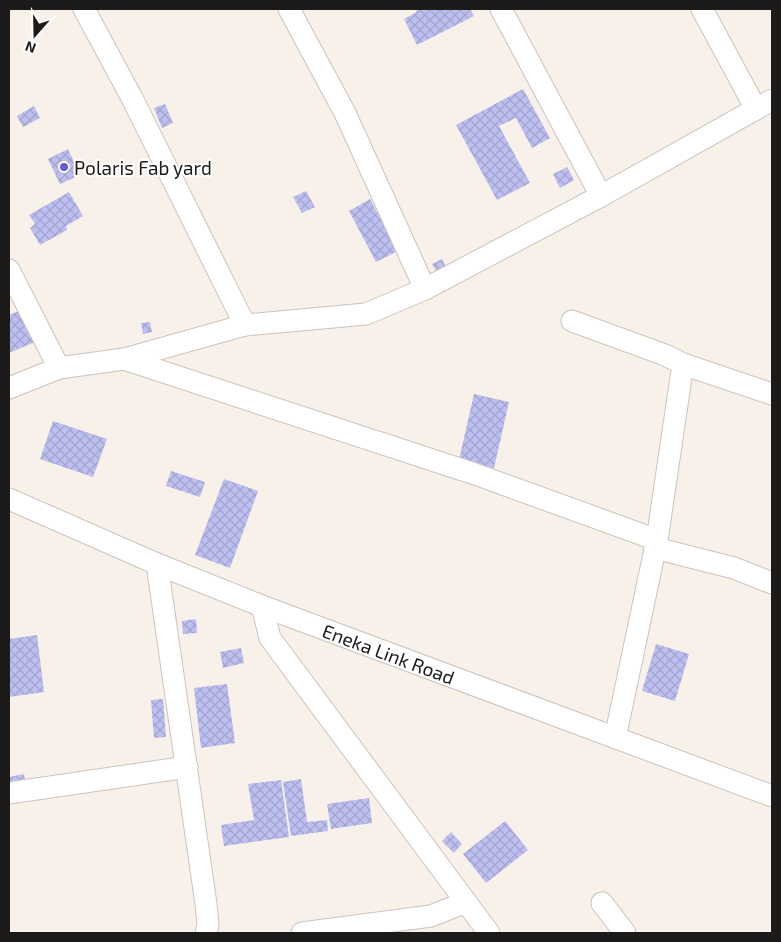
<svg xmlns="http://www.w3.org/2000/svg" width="781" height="942" font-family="'Exo 2',sans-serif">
<defs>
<pattern id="building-cross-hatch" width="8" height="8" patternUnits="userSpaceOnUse" patternTransform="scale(1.25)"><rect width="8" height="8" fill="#bdbff1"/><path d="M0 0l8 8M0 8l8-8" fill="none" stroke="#a2a4ce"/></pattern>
</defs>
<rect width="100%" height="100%" fill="#f8f1ea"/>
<path fill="url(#building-cross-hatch)" d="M418 9H470L474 16 417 45 404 19 415 13Z
M523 89 550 138 532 148 516 118 499 126 530 183 497 200 456 125Z
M165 104 173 123 162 128 154 108Z
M34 106 40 118 23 127 17 116Z
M68 149 80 175 60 184 48 159Z
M567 167 574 180 560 188 553 174Z
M306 191 315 207 302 213 293 197Z
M69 192 83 216 66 226 67 230 40 245 30 228 35 224 29 215Z
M370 199 398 251 376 262 349 211Z
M442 259 447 269 438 274 432 264Z
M21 310 35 342 9 353V315Z
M150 322 152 332 143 334 141 323Z
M474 394 509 402 494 468 459 460Z
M53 421 107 439 93 477 40 459Z
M171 471 205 482 200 497 166 486Z
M224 479 258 491 230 568 195 555Z
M196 619 197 633 183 634 182 621Z
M37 635 44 692 9 697V639Z
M656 644 689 654 675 701 642 691Z
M241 648 244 663 223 668 220 652Z
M227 684 235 743 201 748 194 688Z
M163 699 166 737 154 738 151 700Z
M24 774 26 784 9 787V777Z
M301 779 307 822 327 820 328 831 291 836 283 782Z
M281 780 289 837 224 846 221 825 254 820 248 784Z
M369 798 372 823 331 829 327 804Z
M505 821 528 850 486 883 463 854Z
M451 832 462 844 454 853 442 841Z"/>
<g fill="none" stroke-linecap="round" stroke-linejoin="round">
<g stroke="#cbc4be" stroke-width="23">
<g id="minor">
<path d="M84 9 132 98 245 325"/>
<path d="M289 9 345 113 425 289"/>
<path d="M501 9 601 196"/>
<path d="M702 9 756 109"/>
<path d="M9 270 59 368"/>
<path d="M572 321 665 355 683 364 772 394"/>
<path d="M124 359 475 474 657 540 615 738"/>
<path d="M9 388 59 368 124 359 245 325 366 314 425 289 601 196 772 100"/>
<path id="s1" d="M9 499 157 564 262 606 772 796"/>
<path d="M657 540 683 364"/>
<path d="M655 548 734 568 772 583"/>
<path d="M157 564 206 904 208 925 206 933"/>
<path d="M262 606 270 638 489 933"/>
<path d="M9 793 187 767"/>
<path d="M602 903 625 933"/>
<path d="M302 933 431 916 466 902"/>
</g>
</g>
<use href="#minor" stroke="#fff" stroke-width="21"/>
</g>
<circle fill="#665bd4" stroke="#fff" stroke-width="2" cx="64" cy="167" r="5"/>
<g text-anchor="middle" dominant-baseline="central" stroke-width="4" stroke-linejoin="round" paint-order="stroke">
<g font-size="19" fill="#1d1b19" stroke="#fff" text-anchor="start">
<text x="74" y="167">Polaris Fab yard</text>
</g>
<g font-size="19" fill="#1d1b19" stroke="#fff">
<text stroke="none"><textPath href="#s1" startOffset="410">Eneka Link Road</textPath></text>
</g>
</g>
<rect width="781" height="942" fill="none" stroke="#1d1b19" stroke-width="20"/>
<g transform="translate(35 35) rotate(200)" stroke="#ffffff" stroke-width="4" paint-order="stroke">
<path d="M0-4L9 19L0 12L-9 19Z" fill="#1d1b19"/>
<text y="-8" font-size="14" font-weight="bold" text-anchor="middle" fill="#1d1b19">N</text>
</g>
</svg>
